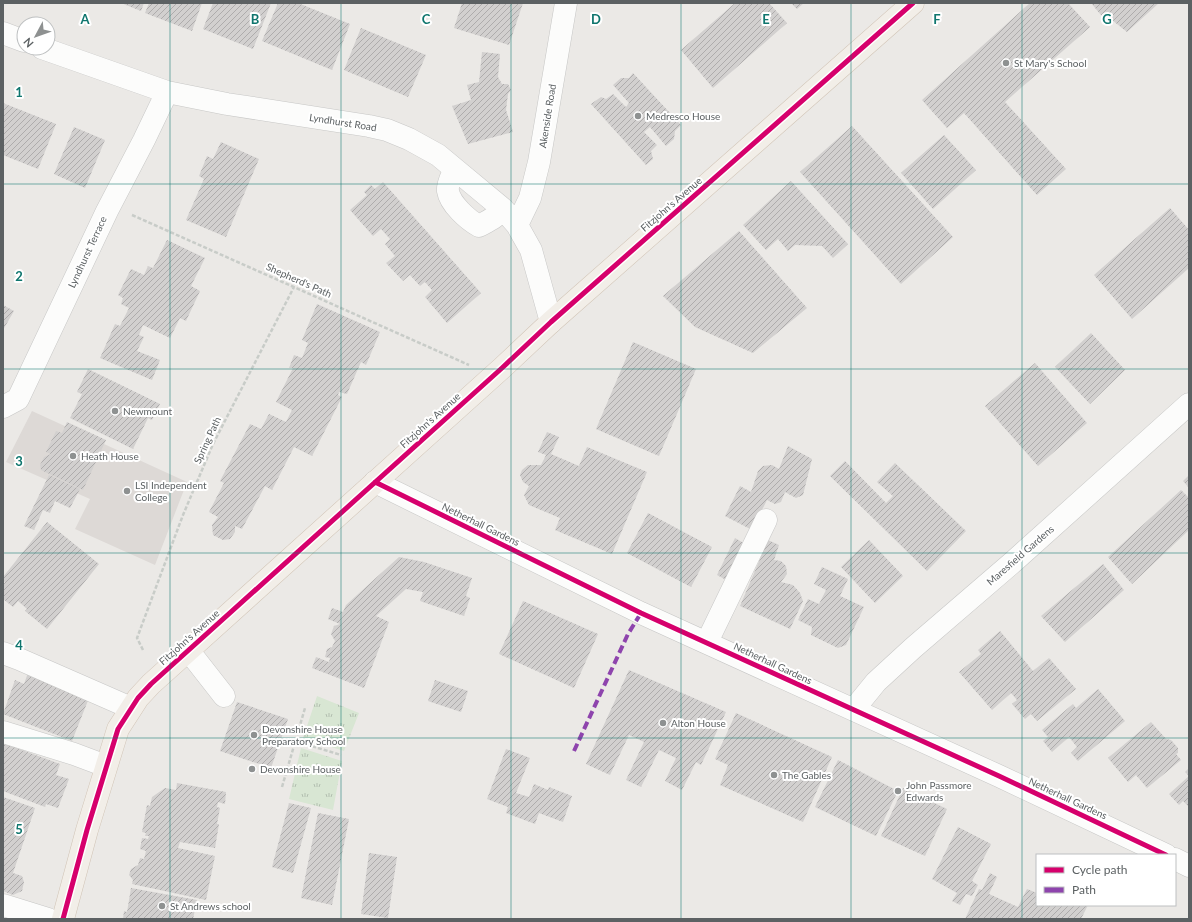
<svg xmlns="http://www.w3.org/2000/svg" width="1192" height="922" font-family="Lato,sans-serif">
<defs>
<pattern id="grass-tufts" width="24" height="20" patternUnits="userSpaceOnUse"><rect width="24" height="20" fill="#d8e6d3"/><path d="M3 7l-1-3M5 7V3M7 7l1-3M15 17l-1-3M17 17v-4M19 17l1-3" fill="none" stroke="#b2beaf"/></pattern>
<pattern id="building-hatch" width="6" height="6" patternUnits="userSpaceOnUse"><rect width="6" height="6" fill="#d2d0cf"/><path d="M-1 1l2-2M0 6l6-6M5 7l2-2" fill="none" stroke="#aeacac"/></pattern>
</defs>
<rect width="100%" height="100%" fill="#ebe9e6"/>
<path fill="#ddd9d6" d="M32 411 187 482 155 565 75 529 90 499 6 462Z"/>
<path fill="url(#grass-tufts)" d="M317 696 359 713 344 751 303 738Z
M301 748 342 761 333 810 289 799Z"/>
<path fill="url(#building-hatch)" d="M121 3H144L141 11Z
M149 3H202L192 31 145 13Z
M213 3H271L253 49 203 29Z
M278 3H298L350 24 332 70 262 41Z
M462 3H523L509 45 454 28Z
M735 3H769L787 23 713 88 681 50Z
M791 3H804L797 9Z
M1030 3H1068L1090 27 1005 102 1066 169 1037 195 964 113 947 128 922 100Z
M1091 3H1159L1127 32 1112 20H1105Z
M361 28 426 55 408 97 344 70Z
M482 52 500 54 498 77 502 84H508L511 90 508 94 506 110 513 132 468 144 452 106 471 100 467 85 479 82Z
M633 73 681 125 675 131 674 139 666 146 650 127 644 132 657 145 651 151 653 159 646 165 591 104 601 97 606 99 613 94 626 107 629 103 613 85 621 78H629Z
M3 103 56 124 38 169 3 155Z
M852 126 953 237 901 284 800 172Z
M74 127 105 140 85 188 54 174Z
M944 135 976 170 933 209 901 173Z
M221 142 259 159 226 237 186 220 204 179 199 176 207 156 213 159Z
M791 181 848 244 833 258 822 246 795 245 788 251 778 239 766 250 743 225Z
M383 182 481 293 447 323 425 297 432 290 425 282 420 286 410 275 403 281 386 263 395 256 385 244 390 239 381 229 373 236 350 210 367 195 364 192 371 185 375 189Z
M1170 208 1189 230V268L1132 319 1094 275Z
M739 231 807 308 753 353 695 327 663 296Z
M167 240 205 258 191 286 200 291 186 321 180 318 170 338 143 325 139 335 144 337 137 351 160 360 152 380 100 358 115 324 120 326 129 308 121 304 123 298 118 295 131 269 144 275 148 266 153 268Z
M317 304 380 332 366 365 361 362 347 394 339 392 338 395 342 397 312 456 294 447 272 490 265 486 242 529 235 526V532L230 539 223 540 213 535 212 525 218 517 209 512 224 483 220 481 250 424 261 429 269 414 286 422 292 410 276 402 293 368H289L294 355 302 358 308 343 302 340Z
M3 305 14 311 3 330Z
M1091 333 1125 370 1090 404 1055 367Z
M633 342 696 369 659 456 596 429Z
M1035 363 1087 423 1038 466 985 406Z
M88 369 160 404 152 420 148 418 133 449 70 418 82 394 77 392Z
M67 422 106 440 83 490 41 470 40 465 44 457 51 454 46 452 56 431 62 433Z
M547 432 559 437 551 454 579 466 587 447 647 472 612 554 555 530 560 518 529 505 524 495 529 486 523 482 520 475 522 470 528 465H541L546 455 538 452Z
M788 446 812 459 803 495 796 498 785 492 781 502 775 504 767 500 752 530 725 516 740 486 751 492 758 471 763 466 772 465 779 469Z
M845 461 886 503 893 496 877 482 895 463 966 531 927 571 830 476Z
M49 475 80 489 70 508 55 501 50 513 43 510 34 530 24 526Z
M1189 475V488L1183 481Z
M1181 490 1189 498V530L1132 584 1108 557Z
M648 513 712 547 691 587 627 553Z
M47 522 99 564 47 629 25 611 27 609 18 601 13 607 3 599V585L5 582 3 581V577Z
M735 538 747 545 728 581 717 575Z
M768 540 779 545 774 560 781 561 786 566 787 574 781 582 793 585 800 593 803 601 790 629 740 606Z
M869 540 903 576 875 603 841 567Z
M399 557 424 562 472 578 466 596 470 598 464 616 420 601 423 592 406 589 376 616 389 622 364 688 312 668 316 657 329 662 330 658 325 657 327 649 332 647 335 641 331 634 334 626 340 624 328 619 332 608 343 612 346 605Z
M1103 564 1124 590 1065 642 1041 616Z
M822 567 848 579 840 596 864 607 846 645 838 648 811 635 812 627 798 620 808 599 819 604 826 590 814 584Z
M523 601 598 634 574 688 499 654Z
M1000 631 1033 671 1049 658 1076 689 1037 721 1031 714 1025 719 1012 704 1017 700 1011 693 992 710 959 672 981 654 978 650Z
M29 670 89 698 72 741 3 714 15 680 24 684Z
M629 670 726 712 701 765 696 762 682 790 665 781 676 758 659 750 641 787 626 780 644 742 629 735 610 775 586 764Z
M435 680 468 691 461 712 428 701Z
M1098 689 1125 721 1078 761 1071 753 1077 747 1069 737 1052 752 1043 741 1048 737 1042 730 1073 704 1076 708Z
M237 702 288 719 271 768 220 751Z
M736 713 832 757 803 822 720 785 728 765 715 759Z
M1151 722 1166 739 1171 740 1178 748V753L1176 754 1181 760 1147 788 1136 775 1128 782 1108 758Z
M3 743 60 764 56 775 69 779 58 808 46 804 45 807 3 791Z
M506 749 530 758 516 793 529 797 534 784 548 790 549 787 572 796 563 822 539 813 535 824 506 813 508 807 487 799Z
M838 760 898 791 876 836 815 807Z
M1189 768V807L1183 801 1179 805 1169 794 1189 776 1185 772Z
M177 783 226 792 225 804 218 802 217 807 220 808 217 824H219L215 848 180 842 178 848 215 856 206 900 132 884 133 880 129 875 131 869 138 865 140 858 144 859 146 851 140 849 142 838 148 839 149 836H145L146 833 142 832 147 805 150 806 152 797 165 788 176 790Z
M903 788 947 809 925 856 881 836Z
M3 797 35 808 13 873 22 876 24 882 22 891 13 895 3 891Z
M289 803 311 808 293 873 272 867Z
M318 813 349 819 332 905 301 898Z
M958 827 991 844 972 881 978 885 972 896 966 894 960 905 952 901 957 893 932 879Z
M369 853 397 857 388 918 361 914Z
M990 873 997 877 989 894 1018 907 1027 889 1037 893V905H1088L1081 919H965L979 889 982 890Z
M131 888 197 900 193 919H123L124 911 127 912Z"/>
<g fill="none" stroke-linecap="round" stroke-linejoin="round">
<g stroke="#c7c7c6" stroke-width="23">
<path id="minor" d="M3 33 24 41
M42 48 167 92 227 104 369 126 387 130 409 139 438 155 503 209 517 225 531 250 551 322
M454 170C452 176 447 184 448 191 450 204 468 220 479 226 488 221 497 217 503 209
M517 225 530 198 539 162 566 3
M3 407 18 399 107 211 144 140 167 92
M375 482 641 613 999 776 1166 855
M707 642 766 520
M188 650 224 696
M3 653 19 659 131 708
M854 709 876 682 913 648 1013 562 1189 404
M3 732 74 754 106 766
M1175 859 1189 866
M3 905 48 919"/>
</g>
<g stroke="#d1c4b6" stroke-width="23">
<path id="major" d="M63 919 87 830 118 729 138 698 151 684 502 368 551 322 913 3"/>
</g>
<path stroke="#c8ccc8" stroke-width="2.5" stroke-dasharray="4 2" stroke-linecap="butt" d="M132 215 469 365
M143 650 137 638 183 515 213 444 294 287
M295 741 341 755
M282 787 305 708"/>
<use href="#minor" stroke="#fcfcfb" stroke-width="22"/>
<use href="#major" stroke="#f2eee8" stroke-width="22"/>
<path stroke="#8e44ad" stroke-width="4" stroke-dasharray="8 4" stroke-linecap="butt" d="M574 751 628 634 641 613"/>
<g stroke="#fff" stroke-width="8">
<path id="cycleway" d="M375 482 641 613 999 776 1166 855
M63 919 87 830 118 729 138 698 151 684 502 368 551 322 913 3"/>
</g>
<use href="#cycleway" stroke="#d6006c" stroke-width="5"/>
</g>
<path fill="none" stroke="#0f766e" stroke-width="1" stroke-opacity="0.55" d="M170 3V919M341 3V919M511 3V919M681 3V919M851 3V919M1022 3V919M3 184H1189M3 369H1189M3 553H1189M3 738H1189"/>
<g fill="#8e9191" stroke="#fff" stroke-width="1.5">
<circle cx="1006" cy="63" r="4"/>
<circle cx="638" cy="116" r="4"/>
<circle cx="115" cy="411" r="4"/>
<circle cx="73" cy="456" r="4"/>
<circle cx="127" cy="491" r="4"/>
<circle cx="663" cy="723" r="4"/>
<circle cx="254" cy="735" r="4"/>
<circle cx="252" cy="769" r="4"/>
<circle cx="774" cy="775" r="4"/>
<circle cx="898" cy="791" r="4"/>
<circle cx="162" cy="906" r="4"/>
</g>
<g text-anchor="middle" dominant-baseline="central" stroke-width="4" stroke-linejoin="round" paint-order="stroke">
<g font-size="10" fill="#5c6163" stroke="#fff" text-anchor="start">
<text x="1014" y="63">St Mary's School</text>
<text x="646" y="116">Medresco House</text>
<text x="123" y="411">Newmount</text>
<text x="81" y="456">Heath House</text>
<text x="135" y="485">LSI Independent<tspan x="135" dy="12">College</tspan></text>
<text x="671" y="723">Alton House</text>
<text x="262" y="729">Devonshire House<tspan x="262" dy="12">Preparatory School</tspan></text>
<text x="260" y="769">Devonshire House</text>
<text x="782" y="775">The Gables</text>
<text x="906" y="785">John Passmore<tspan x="906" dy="12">Edwards</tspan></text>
<text x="170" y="906">St Andrews school</text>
</g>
<g font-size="10" fill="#5c6163" stroke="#fff">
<text transform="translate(547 116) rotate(-81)">Akenside Road</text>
<text transform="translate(343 122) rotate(9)">Lyndhurst Road</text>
<text transform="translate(671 204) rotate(-41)">Fitzjohn's Avenue</text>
<text transform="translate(87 252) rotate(-65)">Lyndhurst Terrace</text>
<text transform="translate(299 280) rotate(24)">Shepherd's Path</text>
<text transform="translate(430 420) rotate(-42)">Fitzjohn's Avenue</text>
<text transform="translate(207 440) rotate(-65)">Spring Path</text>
<text transform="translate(481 524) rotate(26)">Netherhall Gardens</text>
<text transform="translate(1020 555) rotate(-41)">Maresfield Gardens</text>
<text transform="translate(189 637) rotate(-42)">Fitzjohn's Avenue</text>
<text transform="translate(773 663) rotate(25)">Netherhall Gardens</text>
<text transform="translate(1068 798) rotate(25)">Netherhall Gardens</text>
</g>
</g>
<g font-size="13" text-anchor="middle" font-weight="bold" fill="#0f766e" stroke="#fff" stroke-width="4" stroke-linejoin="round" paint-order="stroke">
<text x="85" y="24">A</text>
<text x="255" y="24">B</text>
<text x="426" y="24">C</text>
<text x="596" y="24">D</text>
<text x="766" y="24">E</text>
<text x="937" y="24">F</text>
<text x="1107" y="24">G</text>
<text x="19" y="97">1</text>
<text x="19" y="281">2</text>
<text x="19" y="466">3</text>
<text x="19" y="650">4</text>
<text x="19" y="834">5</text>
</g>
<rect width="1192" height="922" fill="none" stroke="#5c6163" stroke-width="8"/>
<rect x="1036" y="854" width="140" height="52" fill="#ffffff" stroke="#bec0c1"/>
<rect x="1044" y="867" width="20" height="6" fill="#d6006c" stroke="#bec0c1"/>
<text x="1072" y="874" font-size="12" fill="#5c6163">Cycle path</text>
<rect x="1044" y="887" width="20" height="6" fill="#8e44ad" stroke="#bec0c1"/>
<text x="1072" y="894" font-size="12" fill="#5c6163">Path</text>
<g transform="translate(36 36) rotate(229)"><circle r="19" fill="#ffffff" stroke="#bec0c1"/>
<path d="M0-3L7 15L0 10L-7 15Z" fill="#8e9191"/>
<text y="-6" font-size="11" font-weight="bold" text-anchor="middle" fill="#5c6163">N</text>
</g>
</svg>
